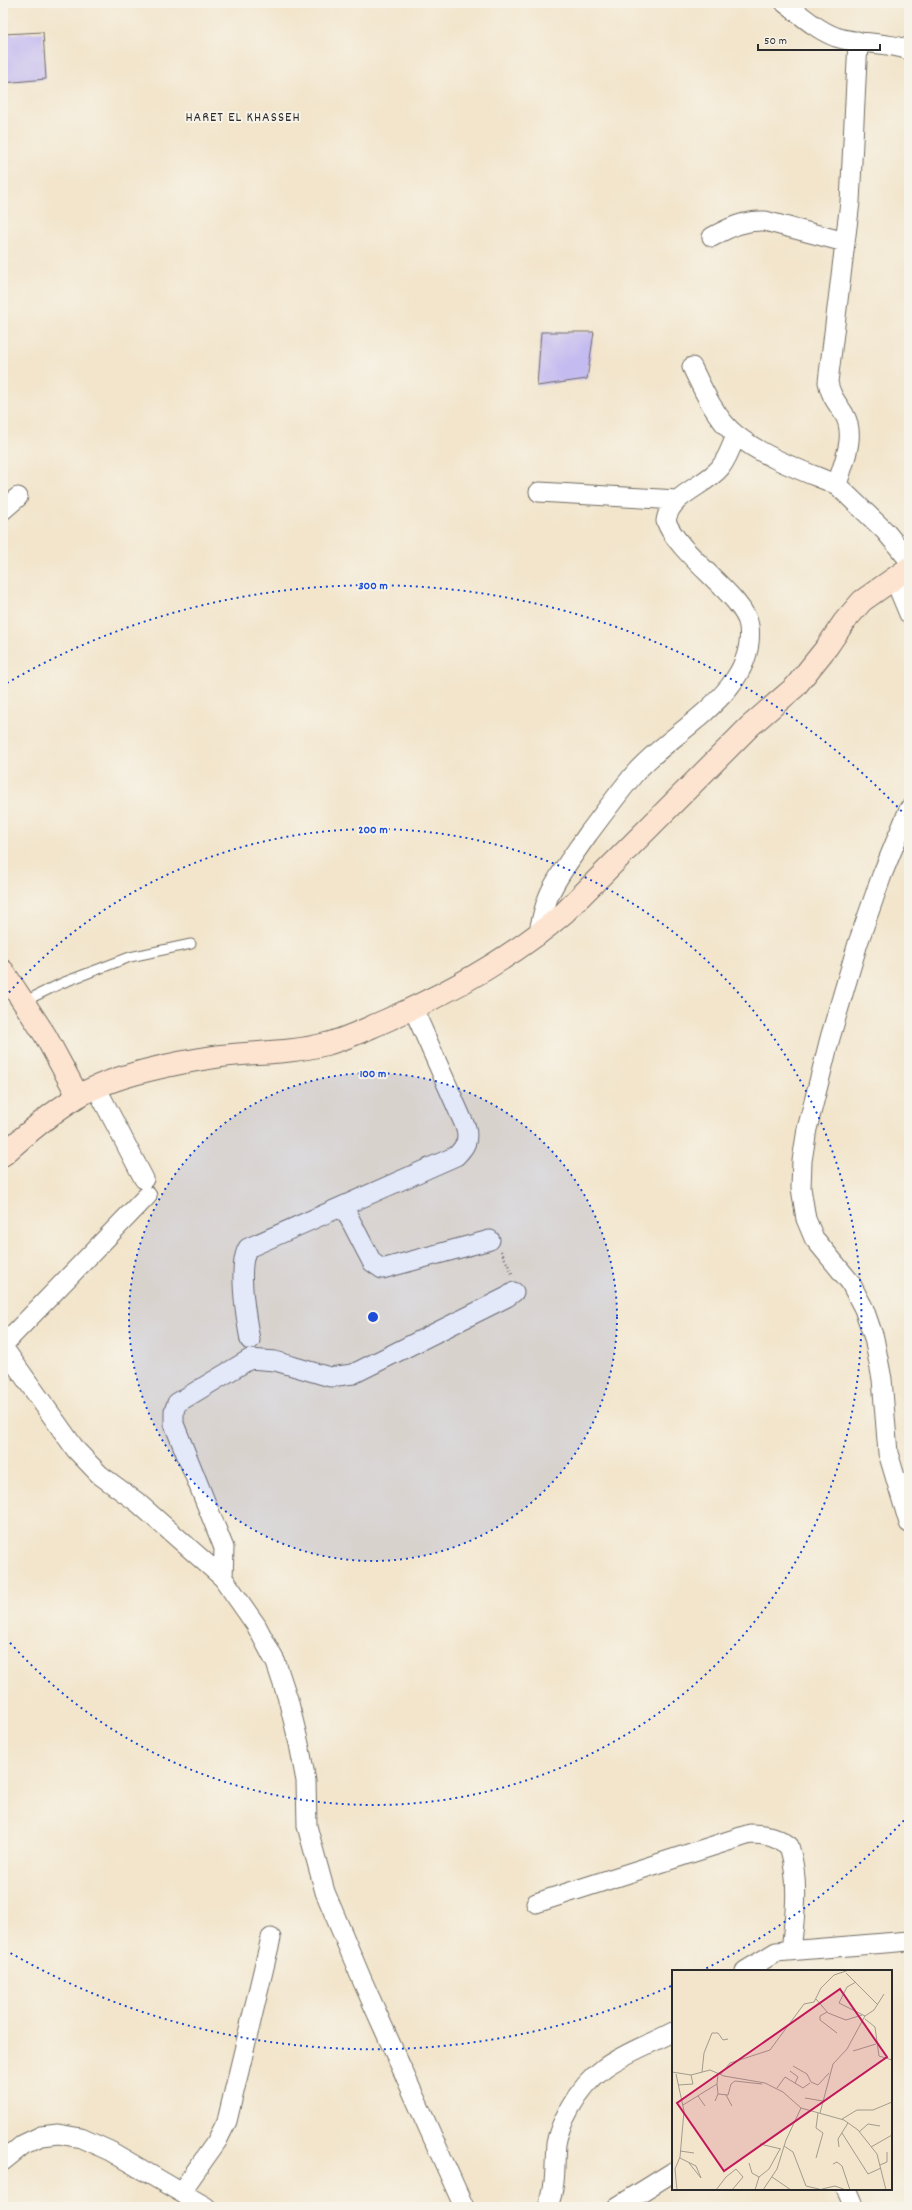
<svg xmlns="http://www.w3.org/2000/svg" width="912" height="2210" font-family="Dekko,sans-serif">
<rect width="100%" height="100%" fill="#f7f3e8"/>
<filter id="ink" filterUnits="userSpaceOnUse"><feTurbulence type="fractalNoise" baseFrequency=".025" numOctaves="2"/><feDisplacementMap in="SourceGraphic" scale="8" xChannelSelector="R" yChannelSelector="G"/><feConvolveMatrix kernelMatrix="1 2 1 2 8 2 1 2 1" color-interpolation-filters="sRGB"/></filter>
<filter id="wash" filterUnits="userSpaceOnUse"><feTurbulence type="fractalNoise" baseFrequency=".012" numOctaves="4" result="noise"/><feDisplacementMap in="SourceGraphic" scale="16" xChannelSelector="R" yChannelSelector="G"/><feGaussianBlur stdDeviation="0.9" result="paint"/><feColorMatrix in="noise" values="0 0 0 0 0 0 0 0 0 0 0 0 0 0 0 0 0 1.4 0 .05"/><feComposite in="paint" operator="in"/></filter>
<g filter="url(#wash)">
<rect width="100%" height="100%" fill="#f2e5cc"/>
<g id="blocks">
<path fill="#c4bbf0" d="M43 32 46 79 3 83V34Z
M541 332H594L587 379 537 386Z"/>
</g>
</g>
<g filter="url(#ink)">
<use href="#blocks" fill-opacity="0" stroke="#716c63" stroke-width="1"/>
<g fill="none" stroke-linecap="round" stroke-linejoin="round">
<g stroke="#716c63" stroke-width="11">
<path id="lane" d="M23 1002 62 983 130 957 191 944"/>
</g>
<g stroke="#716c63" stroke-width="21">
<path id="street" d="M785 3C801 15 817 30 836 37 860 45 885 41 909 50
M858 41 850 202 828 382C830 395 837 403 844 414 857 436 843 463 837 485L885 531 909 560
M712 237C730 227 745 220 765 221L845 242
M692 367C703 390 716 419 736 435 765 458 804 471 837 485
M539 492 677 500
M3 510 18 497
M894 578 909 614
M909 809 882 875 858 943 830 1038 807 1129 802 1161 801 1188 806 1219 814 1238 850 1282 864 1309 874 1338 882 1379 888 1453 909 1523
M538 936C541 921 544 906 550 893 560 872 575 853 588 834 604 813 619 792 636 772 674 729 757 692 749 626 746 598 679 556 666 521 670 494 704 487 720 468 727 459 732 446 736 435
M96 1087 144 1179
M343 1206 372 1262 382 1269 490 1240
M250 1340C246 1318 237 1265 248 1248L456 1156C465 1147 469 1141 466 1128L413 1008
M3 1345 147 1196
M3 1347 76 1450 100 1475 137 1502 223 1578 256 1625 276 1663 288 1699 299 1744 306 1781 307 1826 325 1892 362 1980 464 2207
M223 1578 224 1548 174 1424V1411L177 1403 250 1359 275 1361 330 1377 353 1374 507 1297 514 1292
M536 1903 750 1834C766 1834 777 1837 789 1846 800 1880 795 1916 791 1950
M745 1971 776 1952 909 1941
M3 2161 24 2144 41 2136 58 2134 81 2138 110 2151 206 2207
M846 2189 854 2207
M181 2192 217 2141 227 2121 271 1938
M548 2207C557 2182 554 2169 556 2144 558 2131 564 2119 570 2108 596 2061 628 2055 673 2032
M617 2207 673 2172"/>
</g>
<g stroke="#716c63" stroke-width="24">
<path id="secondary" d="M3 971 45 1035 78 1096
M3 1155C26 1134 51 1113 77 1097 112 1075 179 1062 221 1056 256 1052 292 1053 326 1044 346 1039 366 1029 385 1021 448 993 511 959 564 913L750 726 795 687 827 647 844 622 862 601 909 568"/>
</g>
<path stroke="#716c63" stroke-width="2.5" stroke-dasharray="1 3" stroke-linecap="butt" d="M501 1251 513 1275"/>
<use href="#lane" stroke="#fff" stroke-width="9"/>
<use href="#street" stroke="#fff" stroke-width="19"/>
<use href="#secondary" stroke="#fde4d1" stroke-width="22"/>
</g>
</g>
<circle cx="373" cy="1317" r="244" fill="#1d4ed8" fill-opacity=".12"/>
<g fill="none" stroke="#1d4ed8" stroke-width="2" stroke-dasharray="2 4">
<circle cx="373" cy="1317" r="244"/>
<path d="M5 997A488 488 0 1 1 5 1637"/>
<path d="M908 1816A732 732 0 0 1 705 1969M671 1986A732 732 0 0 1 7 1951M7 683A732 732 0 0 1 908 818"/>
</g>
<g text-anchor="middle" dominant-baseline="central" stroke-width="4" stroke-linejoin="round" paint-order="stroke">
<g font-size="14" letter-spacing="1" fill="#2b2b2b" stroke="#f7f3e8">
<text x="243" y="118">HARET EL KHASSEH</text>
</g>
</g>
<g transform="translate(672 1970)">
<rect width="220" height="220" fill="#f2e5cc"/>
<path fill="none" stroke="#a29b8c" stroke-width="1" d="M174 3 206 35M184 12 175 17 167 33 193 46M144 29 156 43 174 50 190 45M155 42 148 46V50L165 63M193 49 203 57 207 86 220 90M181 81 204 74M121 96 135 104 139 112 146 115 157 103M118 101 126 107 123 113M0 102 19 105 38 100 52 106 93 113 111 122 129 138 172 150 186 160 205 184 214 220M30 102 32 83 40 63H46L51 70 56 69M4 104 12 141 8 187 3 199 5 220M48 105 58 93 98 80 132 34 142 32 149 18 162 5 177 0M6 115 21 114 19 105M105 118 113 107 131 118 138 113M46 124 56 125 59 114 63 111 90 114M54 125 60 136M26 126 33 136M133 128 151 131M43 131 46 124 45 114M11 135 45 114 46 104M148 143 161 94 175 79 193 46 202 40 212 24M170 149 185 140H201L220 132M187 162 196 154 208 156M170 163 196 204 209 198M88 174 109 179M112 176 121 182 134 216 151 220M167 177 166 169 176 153M199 177 220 165M8 181 22 183M8 188 24 196 29 208M144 188 151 163 144 158 146 143M17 193 29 208M77 193 80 203 87 207M161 194 165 192 170 196 178 220M208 195 215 192V182M100 207 119 220M150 219 163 216 174 220M44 220 54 207 64 199 71 207 60 220M83 220 87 207 97 199 108 179M91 220 105 199 114 170 129 138"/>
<path fill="#c2185b" fill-opacity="0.15" stroke="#c2185b" stroke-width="2" d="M168 19 215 87 52 201 5 133Z"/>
<rect width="220" height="220" fill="none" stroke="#2b2b2b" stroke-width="2"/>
</g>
<circle cx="373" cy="1317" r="6" fill="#1d4ed8" stroke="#f7f3e8" stroke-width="2"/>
<g font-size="12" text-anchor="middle" font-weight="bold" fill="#1d4ed8" stroke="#f7f3e8" stroke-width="4" stroke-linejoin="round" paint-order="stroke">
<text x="373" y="589">300 m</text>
<text x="373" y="833">200 m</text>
<text x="373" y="1077">100 m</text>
</g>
<rect width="912" height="2210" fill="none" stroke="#f7f3e8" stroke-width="16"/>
<path d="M758 44v6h122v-6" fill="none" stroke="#2b2b2b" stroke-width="2"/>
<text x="764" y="44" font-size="12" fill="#2b2b2b" stroke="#f7f3e8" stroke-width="3" paint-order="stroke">50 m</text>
</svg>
